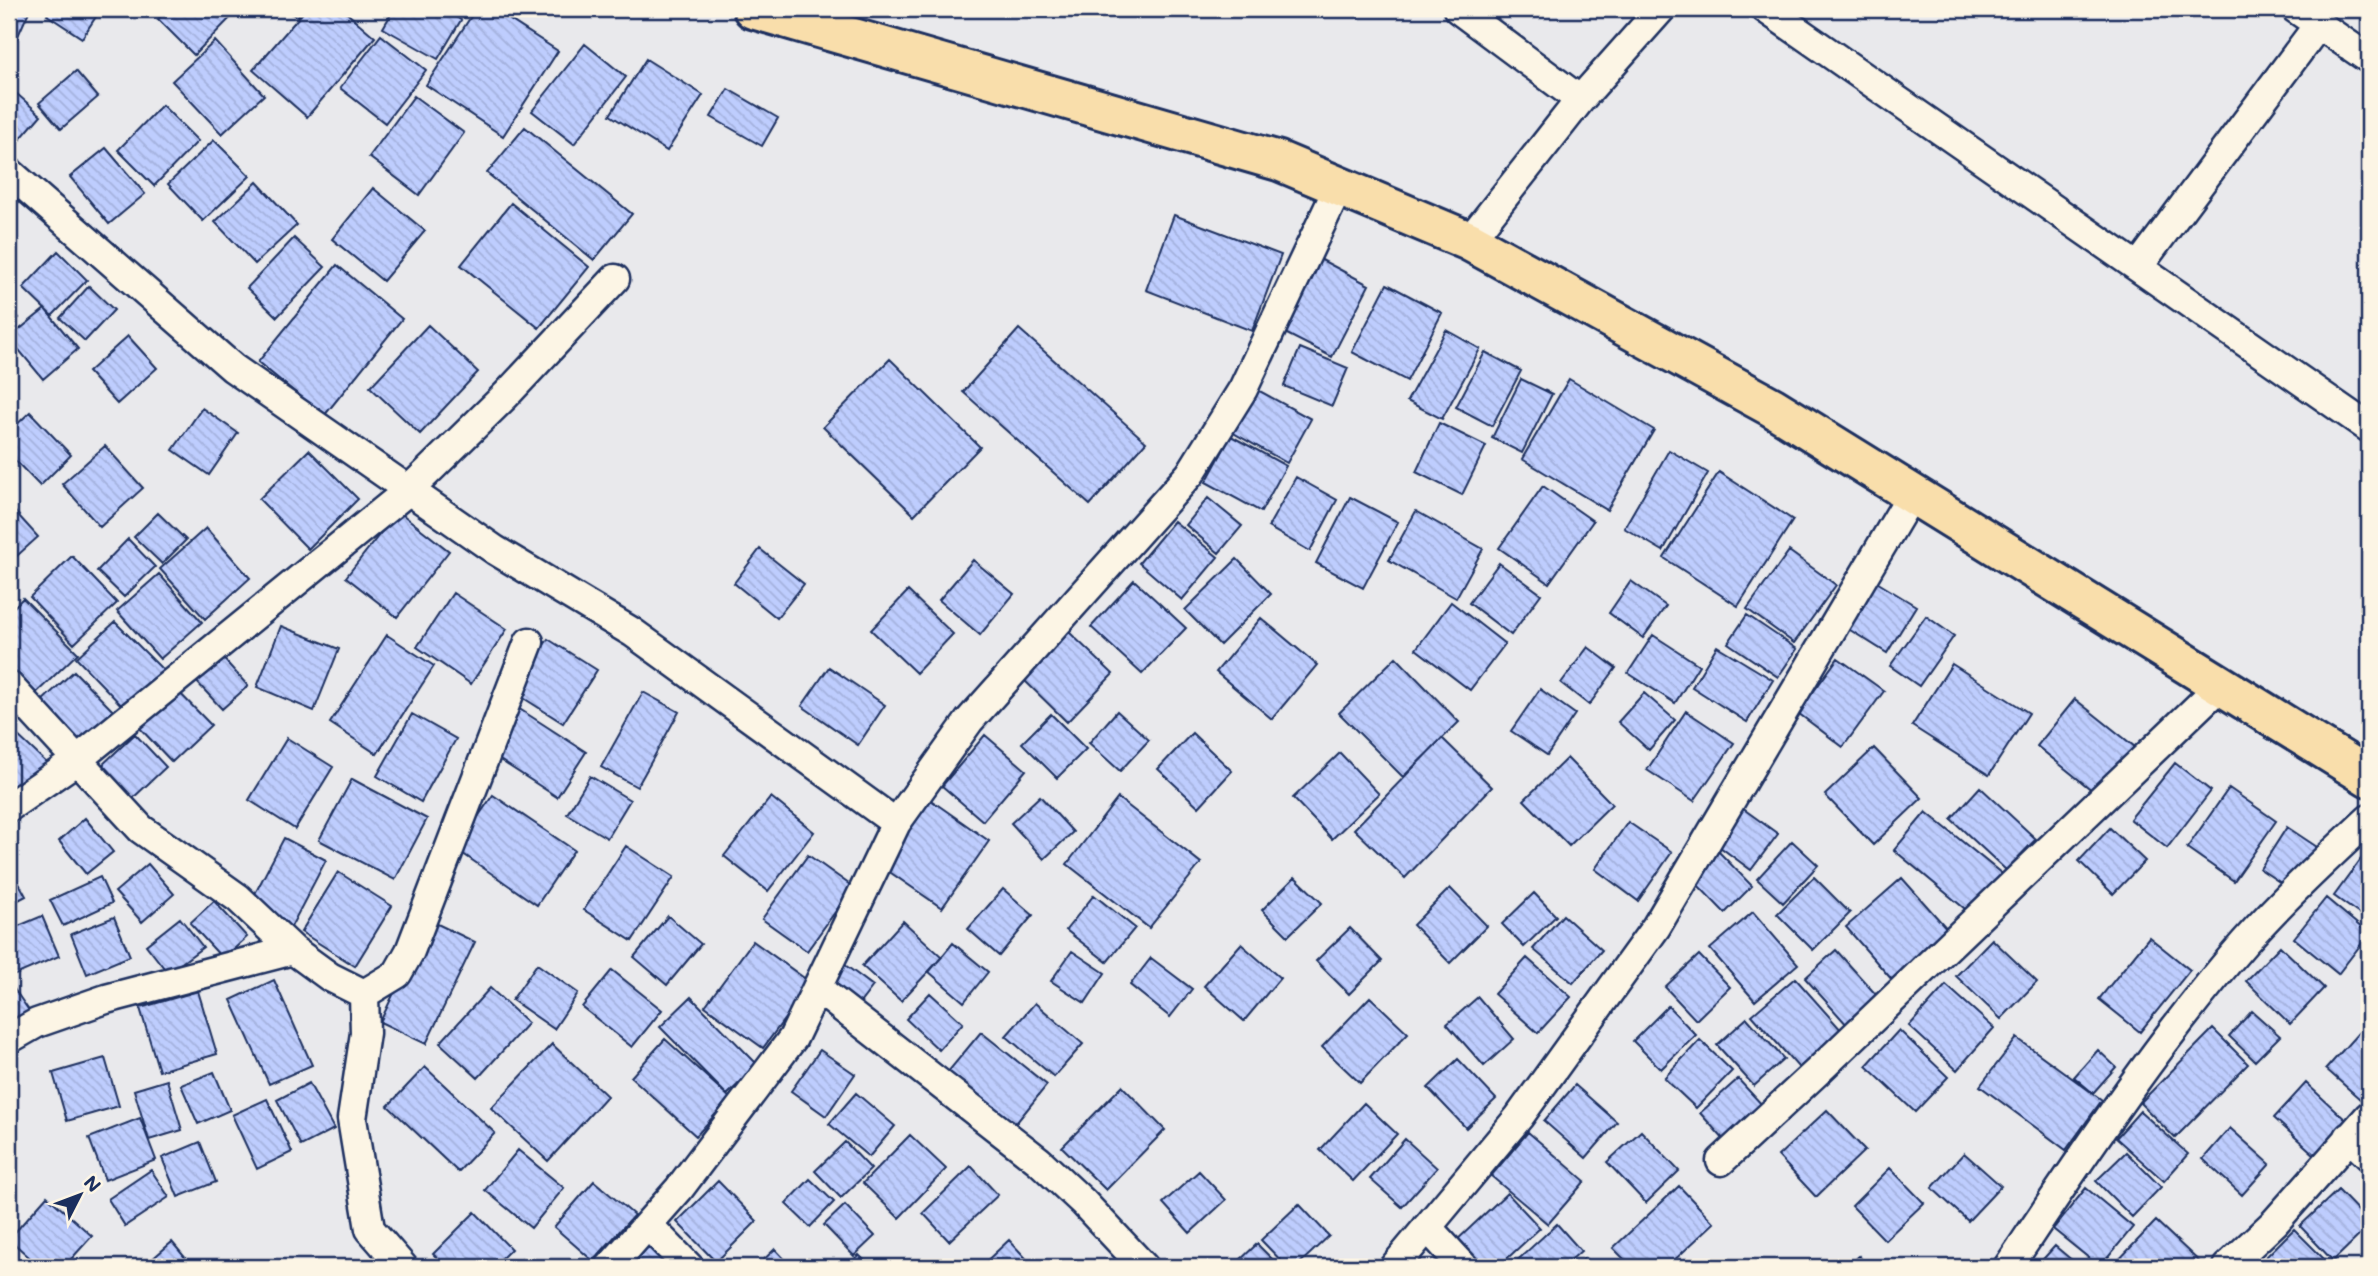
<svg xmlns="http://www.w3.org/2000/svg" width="2378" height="1276" font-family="Mali,sans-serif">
<defs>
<pattern id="building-back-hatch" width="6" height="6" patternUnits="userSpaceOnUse" patternTransform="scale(1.75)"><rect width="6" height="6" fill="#becdfe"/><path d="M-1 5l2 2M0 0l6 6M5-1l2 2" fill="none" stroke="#a3b0dc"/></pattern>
</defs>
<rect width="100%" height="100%" fill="#e9e9ec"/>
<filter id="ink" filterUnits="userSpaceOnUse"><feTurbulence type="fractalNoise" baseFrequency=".0143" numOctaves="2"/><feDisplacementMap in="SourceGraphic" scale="14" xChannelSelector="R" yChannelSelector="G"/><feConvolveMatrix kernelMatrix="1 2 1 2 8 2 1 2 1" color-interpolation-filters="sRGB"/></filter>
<g filter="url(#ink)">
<path fill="url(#building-back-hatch)" stroke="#1b2f5e" stroke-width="2" d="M9 9H30L9 56Z
M51 9H101L82 38 47 15Z
M169 9H239L194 55 158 19Z
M285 9H302L297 17Z
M306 9H342L375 37 307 117 253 70Z
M394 9H442L461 20 438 59 383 28Z
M476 9H493L558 51 503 136 426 85Z
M381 35 426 70 385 123 340 88Z
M215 41 264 95 222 134 172 81Z
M585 44 626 77 574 144 532 111Z
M646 59 703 95 667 151 610 115Z
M76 71 98 97 61 129 39 103Z
M9 87 41 115 9 152Z
M728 89 778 118 762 146 711 117Z
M414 96 464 133 419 195 369 157Z
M162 105 198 141 154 186 118 150Z
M525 127 632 214 594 260 487 173Z
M214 140 250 176 203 221 168 184Z
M106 148 145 194 109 224 70 177Z
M257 182 297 225 255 264 215 222Z
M373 188 425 231 383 281 332 239Z
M511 203 589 267 539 328 461 265Z
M1174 215 1281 255 1252 331 1146 290Z
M294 238 325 267 277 317 247 288Z
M58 251 87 280 52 316 23 288Z
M1316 257 1369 285 1332 357 1279 330Z
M337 265 402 319 324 416 258 362Z
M1387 284 1442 313 1407 381 1352 352Z
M89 286 114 310 85 341 60 318Z
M9 305 19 318 9 327Z
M45 309 78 349 43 379 9 338Z
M428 325 478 372 420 434 370 387Z
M1019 329 1146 442 1090 505 963 392Z
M1446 330 1480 349 1442 419 1407 401Z
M128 336 157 368 117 404 88 372Z
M1300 348 1348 368 1332 406 1284 386Z
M1485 352 1521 371 1492 426 1456 407Z
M890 359 980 447 914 515 823 427Z
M1521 379 1552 394 1522 453 1492 438Z
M1569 379 1654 430 1607 510 1522 459Z
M1254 388 1311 419 1287 463 1230 431Z
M202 408 238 433 209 475 173 450Z
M30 412 71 455 40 486 9 454V432Z
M1439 423 1486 446 1462 495 1416 472Z
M1231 436 1286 466 1261 512 1206 482Z
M105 446 143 488 100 527 62 484Z
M309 450 358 499 308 549 259 499Z
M1669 450 1708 473 1663 551 1624 528Z
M1719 472 1793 520 1738 606 1664 558Z
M1296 477 1337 500 1310 551 1268 527Z
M1543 486 1593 521 1549 583 1499 548Z
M1350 497 1398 522 1363 588 1316 563Z
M1208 498 1242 526 1219 553 1186 525Z
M9 505 38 537 9 563Z
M398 511 449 551 397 617 346 577Z
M1416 511 1483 549 1456 598 1389 560Z
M158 513 186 540 162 564 134 537Z
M1174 521 1218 557 1182 600 1139 563Z
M206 528 250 578 205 619 160 569Z
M128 539 155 567 124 597 97 571Z
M760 549 804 584 777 618 734 583Z
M1789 551 1836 585 1794 643 1747 609Z
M72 556 117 603 74 644 30 597Z
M1237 559 1271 594 1220 645 1185 610Z
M973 560 1014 594 980 635 939 600Z
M1499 563 1541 594 1511 635 1469 603Z
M159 574 202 622 160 659 117 611Z
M1870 578 1916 606 1887 653 1842 625Z
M1134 580 1186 628 1142 674 1091 627Z
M1631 581 1666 606 1643 638 1609 613Z
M908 591 953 634 916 673 871 630Z
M453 593 507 629 471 684 417 647Z
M23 598 78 653 31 698 9 676V612Z
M1451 602 1505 644 1470 690 1416 649Z
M1747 615 1797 649 1778 677 1728 643Z
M1926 616 1954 636 1919 686 1890 666Z
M1261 618 1317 665 1272 719 1216 672Z
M115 622 167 674 128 712 76 658Z
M281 626 339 649 314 711 257 687Z
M1069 632 1113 674 1067 722 1023 679Z
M387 635 434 666 377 754 330 723Z
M1653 635 1699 665 1675 703 1628 673Z
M548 639 597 670 563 723 514 692Z
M1717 646 1773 680 1747 722 1692 687Z
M1588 647 1616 668 1589 705 1561 683Z
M221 656 248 686 222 709 195 680Z
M1396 657 1459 722 1403 777 1339 713Z
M1838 658 1884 691 1843 747 1798 713Z
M1952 664 2029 713 1989 775 1912 726Z
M829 667 885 705 858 745 802 706Z
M74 671 118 716 86 747 41 702Z
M173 686 211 725 172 762 135 723Z
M1540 689 1575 714 1547 755 1511 731Z
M643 692 679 712 637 787 601 767Z
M1644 693 1675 720 1649 750 1618 722Z
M2075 699 2135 747 2098 795 2037 746Z
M518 708 586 752 557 797 489 753Z
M1117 711 1149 740 1120 771 1089 743Z
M1686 711 1734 743 1694 801 1647 770Z
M412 714 456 739 421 802 377 776Z
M1051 714 1086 749 1057 778 1022 743Z
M15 733 48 764 9 806V739Z
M1192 733 1232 771 1199 807 1158 769Z
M135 734 166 767 132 799 101 766Z
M985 735 1026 770 983 821 942 786Z
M287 738 333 767 295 829 249 800Z
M1442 738 1492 787 1405 878 1354 829Z
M1874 748 1922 798 1873 845 1825 795Z
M1340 753 1379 794 1332 839 1293 798Z
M1567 758 1612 804 1569 846 1524 800Z
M2175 763 2211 791 2167 848 2130 819Z
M590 776 630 800 607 838 567 814Z
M352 779 427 819 395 880 319 840Z
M1980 787 2036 839 2006 870 1951 819Z
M2229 788 2276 821 2234 881 2187 848Z
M493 795 574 850 537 905 456 849Z
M925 796 989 841 942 908 878 864Z
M1040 796 1073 832 1044 859 1011 823Z
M771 797 814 832 768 891 724 856Z
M1118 798 1201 863 1149 928 1067 864Z
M1738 805 1778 834 1751 870 1712 841Z
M1926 812 2002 874 1970 913 1894 850Z
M85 818 113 852 86 874 59 841Z
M1628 822 1672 852 1638 901 1595 869Z
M2287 827 2320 849 2293 891 2260 869Z
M2110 828 2145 861 2113 894 2079 861Z
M284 838 326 860 291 927 249 905Z
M1792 841 1818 865 1783 903 1757 879Z
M626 846 674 877 632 941 584 910Z
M1718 851 1752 886 1725 913 1691 878Z
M808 855 853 887 807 951 762 919Z
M2361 859 2369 865V921L2334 896Z
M148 864 174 894 142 922 115 892Z
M9 865 26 896 9 905Z
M338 872 392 906 355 966 301 932Z
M100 877 112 903 63 926 50 900Z
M1295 877 1322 903 1288 936 1262 910Z
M1814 877 1850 913 1813 950 1777 914Z
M1902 878 1949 931 1893 981 1846 927Z
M1450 888 1487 926 1450 963 1413 925Z
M1003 889 1033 915 999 956 968 929Z
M1534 893 1556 916 1524 947 1502 924Z
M1094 895 1135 928 1107 962 1066 930Z
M2326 898 2369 934 2338 974 2294 938Z
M214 901 247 937 223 959 190 923Z
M1753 912 1798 964 1755 1001 1710 949Z
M1563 915 1602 950 1573 983 1533 949Z
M42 916 59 956 13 976 9 966V930Z
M668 916 701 944 667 985 634 957Z
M114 917 130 956 87 974 71 934Z
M180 918 203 947 168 973 146 945Z
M429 920 475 942 426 1044 380 1022Z
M903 921 942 957 901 1001 862 966Z
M1350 928 1382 961 1349 994 1316 961Z
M2149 937 2190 970 2140 1032 2099 999Z
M1992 939 2037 982 2001 1019 1956 976Z
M753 941 811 983 763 1048 705 1006Z
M953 943 988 972 964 1002 929 972Z
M1241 944 1280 978 1244 1021 1204 986Z
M2280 946 2324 988 2290 1024 2246 981Z
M1836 950 1879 998 1848 1026 1805 978Z
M1072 951 1105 973 1085 1003 1051 981Z
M1699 955 1730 987 1696 1020 1665 987Z
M1151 958 1192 989 1170 1017 1130 985Z
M1527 958 1571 997 1538 1033 1494 994Z
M841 962 873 986 853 1012 821 988Z
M537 964 578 993 554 1029 512 1000Z
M612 970 662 1010 632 1047 582 1007Z
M1795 978 1842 1031 1799 1068 1752 1015Z
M274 980 312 1065 269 1084 231 1000Z
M1946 985 1994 1028 1957 1070 1909 1026Z
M12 986 32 1015 9 1032V988Z
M490 988 528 1023 478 1078 440 1043Z
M198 991 217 1054 159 1071 140 1008Z
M930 993 963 1023 939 1050 906 1019Z
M691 997 758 1065 727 1095 660 1027Z
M1370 997 1408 1033 1360 1083 1322 1047Z
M1478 997 1514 1039 1484 1066 1447 1024Z
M1035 1003 1083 1044 1054 1077 1006 1036Z
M1668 1006 1696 1035 1661 1069 1633 1041Z
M2252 1011 2280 1036 2255 1061 2229 1036Z
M1747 1018 1784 1059 1754 1086 1717 1045Z
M2367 1023 2369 1024V1107L2326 1069Z
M2213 1029 2248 1064 2175 1138 2140 1103Z
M1899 1030 1948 1077 1915 1112 1866 1066Z
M981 1032 1047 1085 1013 1127 947 1073Z
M2017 1038 2102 1100 2066 1150 1980 1086Z
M665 1039 730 1098 696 1136 631 1077Z
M1700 1040 1732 1071 1696 1108 1664 1078Z
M552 1044 607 1096 548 1161 491 1108Z
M820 1050 855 1074 826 1116 791 1091Z
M2098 1050 2116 1067 2093 1093 2074 1077Z
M105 1058 119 1106 67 1121 53 1073Z
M1458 1059 1496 1099 1466 1128 1428 1088Z
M425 1067 495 1133 458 1172 388 1106Z
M214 1072 230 1110 198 1124 181 1085Z
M1738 1079 1764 1107 1726 1142 1700 1113Z
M167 1080 182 1130 149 1140 134 1090Z
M309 1083 334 1129 301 1146 277 1100Z
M2306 1083 2347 1121 2315 1155 2274 1118Z
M1575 1085 1617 1122 1586 1158 1544 1121Z
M1122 1086 1165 1130 1106 1190 1062 1147Z
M856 1093 895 1126 869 1157 829 1124Z
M267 1099 292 1152 257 1169 232 1115Z
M1364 1103 1397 1134 1353 1181 1320 1150Z
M1827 1110 1865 1150 1816 1197 1778 1156Z
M2140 1111 2188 1154 2164 1181 2116 1138Z
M140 1118 156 1160 105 1180 89 1138Z
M2230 1128 2270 1164 2242 1195 2203 1159Z
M1641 1131 1679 1171 1646 1203 1607 1162Z
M1528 1132 1585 1181 1548 1224 1491 1176Z
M910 1135 946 1169 899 1218 863 1183Z
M1405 1139 1437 1168 1402 1207 1370 1179Z
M200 1142 216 1182 178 1197 162 1158Z
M845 1142 871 1169 841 1198 815 1171Z
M9 1147 18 1157 9 1165Z
M518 1150 564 1188 531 1228 485 1190Z
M2126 1152 2161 1187 2132 1217 2096 1181Z
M1964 1153 2001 1186 1968 1221 1932 1188Z
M971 1166 998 1195 949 1241 923 1213Z
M1890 1168 1924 1203 1885 1240 1852 1206Z
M151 1170 169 1197 125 1226 108 1199Z
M1199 1171 1226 1200 1190 1233 1163 1203Z
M810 1179 834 1202 810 1227 786 1204Z
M594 1181 634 1215 593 1261 554 1227Z
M718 1181 757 1221 716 1262 677 1222Z
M1679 1186 1714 1223 1667 1267H1632L1613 1248Z
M2086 1188 2133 1227 2100 1267 2053 1229Z
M2338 1190 2369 1222V1226L2333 1261 2300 1226Z
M1507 1193 1540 1228 1498 1267H1481L1456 1241Z
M47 1196 92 1236 64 1267H40L9 1239Z
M1299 1204 1329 1236 1296 1267H1287L1261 1240Z
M845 1205 875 1236 854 1256 824 1225Z
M475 1212 511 1249 493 1267H446L433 1254Z
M2156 1221 2205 1267H2112Z
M1557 1224 1581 1251 1563 1267H1510Z
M2294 1229 2332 1267H2274L2265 1258Z
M1009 1240 1034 1267H980Z
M172 1242 193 1267H143Z
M648 1242 673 1267H623Z
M1257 1244 1280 1267H1245L1239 1261Z
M2055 1246 2080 1267H2036Z
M775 1249 792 1267H756Z
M859 1255 871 1267H846Z
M1859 1256 1869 1267H1847Z
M523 1258 535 1267H516Z
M1585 1258 1595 1267H1576Z"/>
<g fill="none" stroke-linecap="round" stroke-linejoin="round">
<g stroke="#1b2f5e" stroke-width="33">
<path id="minor" d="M1458 9 1580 100
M1766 9 2369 428
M2296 9 2369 59
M9 172 233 368 495 550 632 632 896 823
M1469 241 1580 100 1661 9
M2138 267 2319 24
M9 686 141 829 238 898 293 950 330 977 364 994
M9 807 77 760 409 490 506 395 615 279
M817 988 1039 1161 1083 1202 1144 1267
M364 994 397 974 410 951 529 642
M364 994 365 1033 352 1119 370 1229 403 1267
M9 1039 37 1023 106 999 293 950
M2349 1137 2369 1156
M1721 1161 1817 1072 2221 685
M648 1225 689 1267
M1427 1227 1464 1267
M610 1267 679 1189 793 1038 896 823 969 721 1190 474 1243 389 1339 186
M1394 1267 1519 1117 1656 927 1912 494
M2008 1267C2082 1157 2156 1044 2244 943 2283 899 2326 859 2369 819
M2227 1267 2275 1222 2369 1116"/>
</g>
<g stroke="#1b2f5e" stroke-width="44">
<path id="trunk" d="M753 9 1279 161 1469 241 1772 407 2369 777"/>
</g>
<use href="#minor" stroke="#fcf5e5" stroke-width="28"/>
<use href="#trunk" stroke="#f9deab" stroke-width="38"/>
</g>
</g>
<rect width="2378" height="1276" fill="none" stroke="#fcf5e5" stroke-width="35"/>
<rect x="18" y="18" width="2343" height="1241" fill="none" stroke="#1b2f5e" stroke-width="2.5" filter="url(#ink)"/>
<g transform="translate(80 1195) rotate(48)" stroke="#fcf5e5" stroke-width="5" paint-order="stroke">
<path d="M0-5L12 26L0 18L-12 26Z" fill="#1b2f5e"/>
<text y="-10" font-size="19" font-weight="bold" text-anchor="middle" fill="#1b2f5e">N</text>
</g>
</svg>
